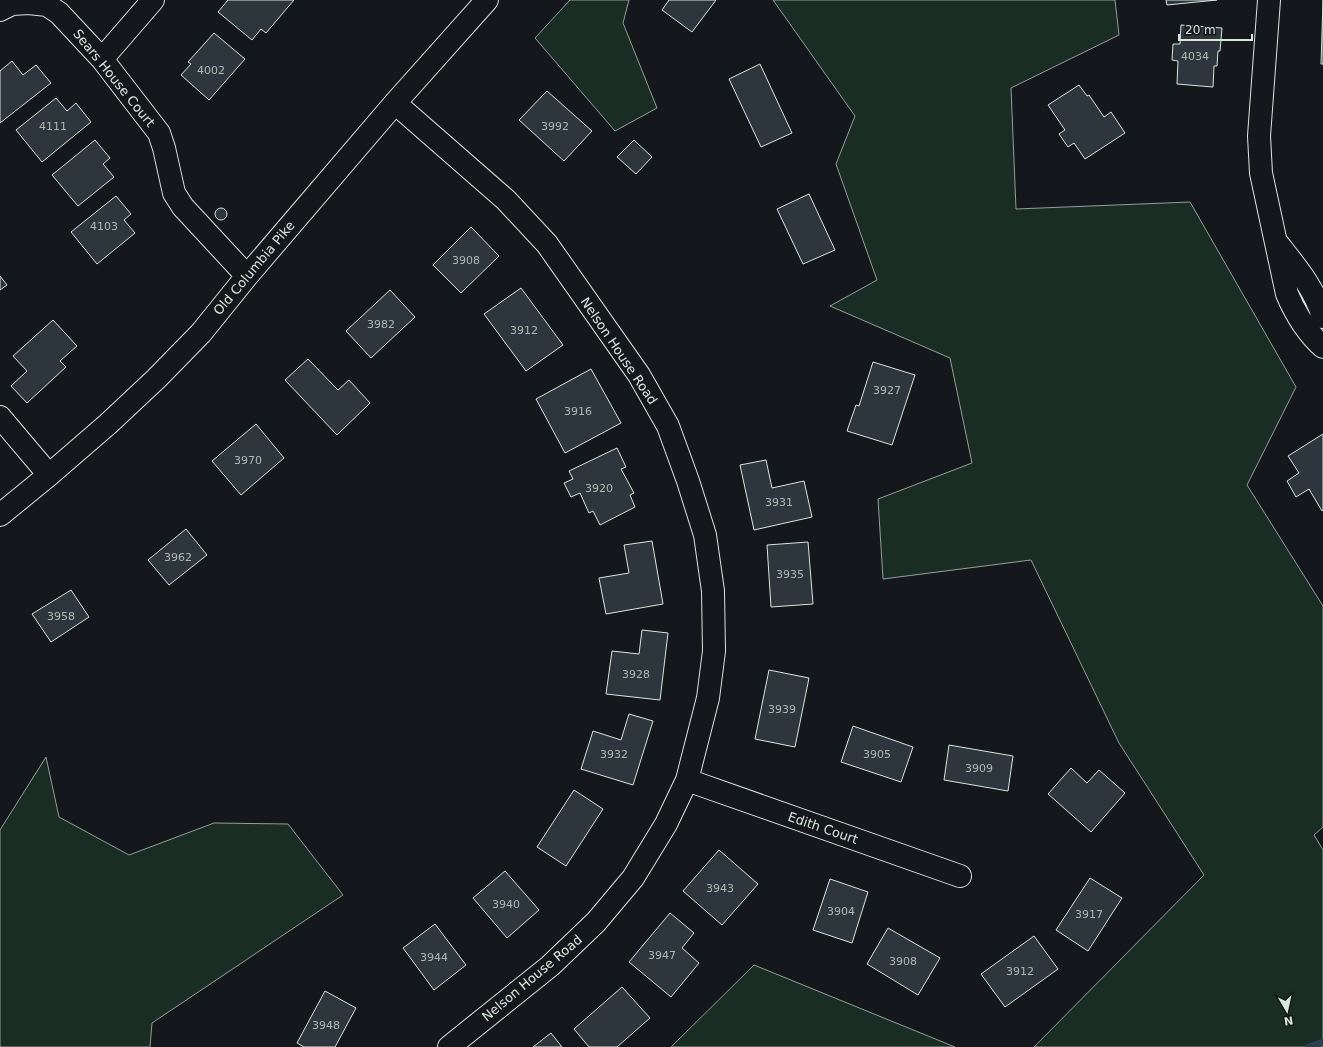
<svg xmlns="http://www.w3.org/2000/svg" width="1323" height="1047" font-family="'DejaVu Sans',sans-serif">
<rect width="100%" height="100%" fill="#14181c"/>
<path fill="#1a2d24" stroke="#939e99" d="M570 0H629L623 23 657 108 615 131 535 38Z
M773 0H1115L1119 35 1011 88 1016 209 1190 202 1296 387 1247 485 1323 606V827L1314 835 1323 850V1047H1034L1204 875 1119 743 1031 560 883 579 878 499 972 463 950 358 830 306 877 280 836 164 855 116Z
M46 757 59 817 129 855 214 823 288 824 343 895 152 1023 150 1047H0V830Z
M754 965 955 1047H671Z"/>
<g fill="none" stroke-linecap="round" stroke-linejoin="round">
<path stroke="#2f3f4d" stroke-width="7" d="M1309 1047 1323 1042"/>
</g>
<path fill="#2c363c" stroke="#d8e6dc" d="M228 0H294L266 33 261 29 252 40 218 12Z
M669 0H716L692 32 662 10Z
M1166 0H1217L1167 5Z
M1323 0V64H1321Z
M1181 25 1222 28 1220 51H1218L1217 66H1214L1213 87 1177 84 1178 61 1172 60 1173 44H1180Z
M214 33 245 59 209 100 181 75 191 64 188 62Z
M12 61 23 75 36 65 51 83 0 123V71Z
M760 64 792 133 761 147 729 79Z
M1079 85 1087 96 1089 95 1104 117 1111 112 1125 133 1085 159 1074 143 1068 147 1059 134 1065 130 1048 105Z
M547 91 592 131 564 161 519 120Z
M56 98 67 111 76 103 91 122 42 162 16 130Z
M95 140 110 158 103 164 114 177 78 206 52 175Z
M634 140 652 157 636 174 617 157Z
M809 194 835 250 803 264 777 209Z
M116 196 131 214 124 220 135 233 97 264 71 232Z
M215 214a6 6 0 1 1 12 0a6 6 0 1 1-12 0Z
M471 227 499 256 461 293 433 265Z
M0 276 7 285 0 290Z
M521 288 563 345 526 371 484 314Z
M390 290 415 317 371 358 346 331Z
M53 320 77 346 60 361 66 367 27 403 11 386 27 371 13 356Z
M308 359 338 390 349 380 370 403 337 435 285 380Z
M873 362 915 375 892 445 847 431 856 405 859 406Z
M591 369 621 423 565 453 536 399Z
M256 424 284 458 241 495 212 461Z
M1323 434V510L1322 511 1309 489 1296 497 1287 481 1299 473 1288 456Z
M617 448 626 467 621 469 634 493 630 495 635 507 600 525 593 511 589 513 580 493 571 497 564 483 573 479 569 471Z
M766 460 772 488 804 481 812 517 754 530 740 465Z
M186 529 207 555 169 585 148 560Z
M652 541 663 604 606 614 599 578 629 573 624 545Z
M808 542 813 604 771 607 767 545Z
M71 590 89 617 51 642 32 614Z
M642 630 668 633 660 700 606 694 612 651 639 654Z
M769 670 809 678 795 747 755 739Z
M629 714 653 721 633 785 581 769 593 731 621 740Z
M853 726 913 747 901 782 841 762Z
M949 745 1013 756 1008 791 944 780Z
M1071 768 1087 783 1099 770 1125 793 1091 832 1048 794Z
M574 790 603 809 566 866 537 847Z
M719 850 758 884 722 925 683 891Z
M505 871 539 910 507 938 473 898Z
M1090 878 1122 898 1088 951 1056 930Z
M830 879 868 892 852 943 813 930Z
M670 913 694 933 682 948 699 963 671 997 629 962Z
M435 924 466 965 434 990 403 948Z
M888 928 940 958 918 995 867 964Z
M1034 936 1058 969 1005 1007 981 974Z
M622 987 650 1018 617 1047H589L574 1029Z
M325 991 356 1008 335 1047H304L297 1043Z
M551 1033 562 1047H533Z"/>
<g fill="none" stroke-linecap="round" stroke-linejoin="round">
<g stroke="#d8e6dc" stroke-width="24">
<path id="minor" d="M1269 0 1259 136 1261 173 1287 294C1296 315 1306 332 1323 347
M0 10 12 4 29 3 47 5 59 13 102 59 159 133 164 148 174 193 183 207 247 276
M102 59 153 0
M395 103 506 200 547 244 639 375 668 426 688 481 705 535 713 591 714 651 708 698 687 780 666 824 633 878 596 922 550 966 449 1047
M1278 244C1297 268 1314 288 1323 317
M0 417 49 475
M0 515 49 475 108 424 156 379 201 333 247 276 395 103 487 0
M687 780 960 876"/>
</g>
<use href="#minor" stroke="#14181c" stroke-width="22"/>
</g>
<g text-anchor="middle" dominant-baseline="central" stroke-width="3" stroke-linejoin="round" paint-order="stroke">
<g font-size="11" fill="#adbab4">
<text x="1195" y="56">4034</text>
<text x="211" y="70">4002</text>
<text x="53" y="126">4111</text>
<text x="555" y="126">3992</text>
<text x="104" y="226">4103</text>
<text x="466" y="260">3908</text>
<text x="381" y="324">3982</text>
<text x="524" y="330">3912</text>
<text x="887" y="390">3927</text>
<text x="578" y="411">3916</text>
<text x="248" y="460">3970</text>
<text x="599" y="488">3920</text>
<text x="779" y="502">3931</text>
<text x="178" y="557">3962</text>
<text x="790" y="574">3935</text>
<text x="61" y="616">3958</text>
<text x="636" y="674">3928</text>
<text x="782" y="709">3939</text>
<text x="614" y="754">3932</text>
<text x="877" y="754">3905</text>
<text x="979" y="768">3909</text>
<text x="720" y="888">3943</text>
<text x="506" y="904">3940</text>
<text x="841" y="911">3904</text>
<text x="1089" y="914">3917</text>
<text x="662" y="955">3947</text>
<text x="434" y="957">3944</text>
<text x="903" y="961">3908</text>
<text x="1020" y="971">3912</text>
<text x="326" y="1025">3948</text>
</g>
<g font-size="13" fill="#d8e6dc" stroke="#14181c">
<text transform="translate(114 78) rotate(51)">Sears House Court</text>
<text transform="translate(254 268) rotate(-50)">Old Columbia Pike</text>
<text transform="translate(619 351) rotate(56)">Nelson House Road</text>
<text transform="translate(823 828) rotate(19)">Edith Court</text>
<text transform="translate(532 978) rotate(-40)">Nelson House Road</text>
</g>
</g>
<g transform="translate(1287 1011) rotate(171)" stroke="#14181c" stroke-width="3" paint-order="stroke">
<path d="M0-3L7 15L0 10L-7 15Z" fill="#d8e6dc"/>
<text y="-6" font-size="11" font-weight="bold" text-anchor="middle" fill="#d8e6dc">N</text>
</g>
<path d="M1179 34v6h73v-6" fill="none" stroke="#d8e6dc" stroke-width="2"/>
<text x="1185" y="34" font-size="12" fill="#d8e6dc" stroke="#14181c" stroke-width="3" paint-order="stroke">20 m</text>
</svg>
